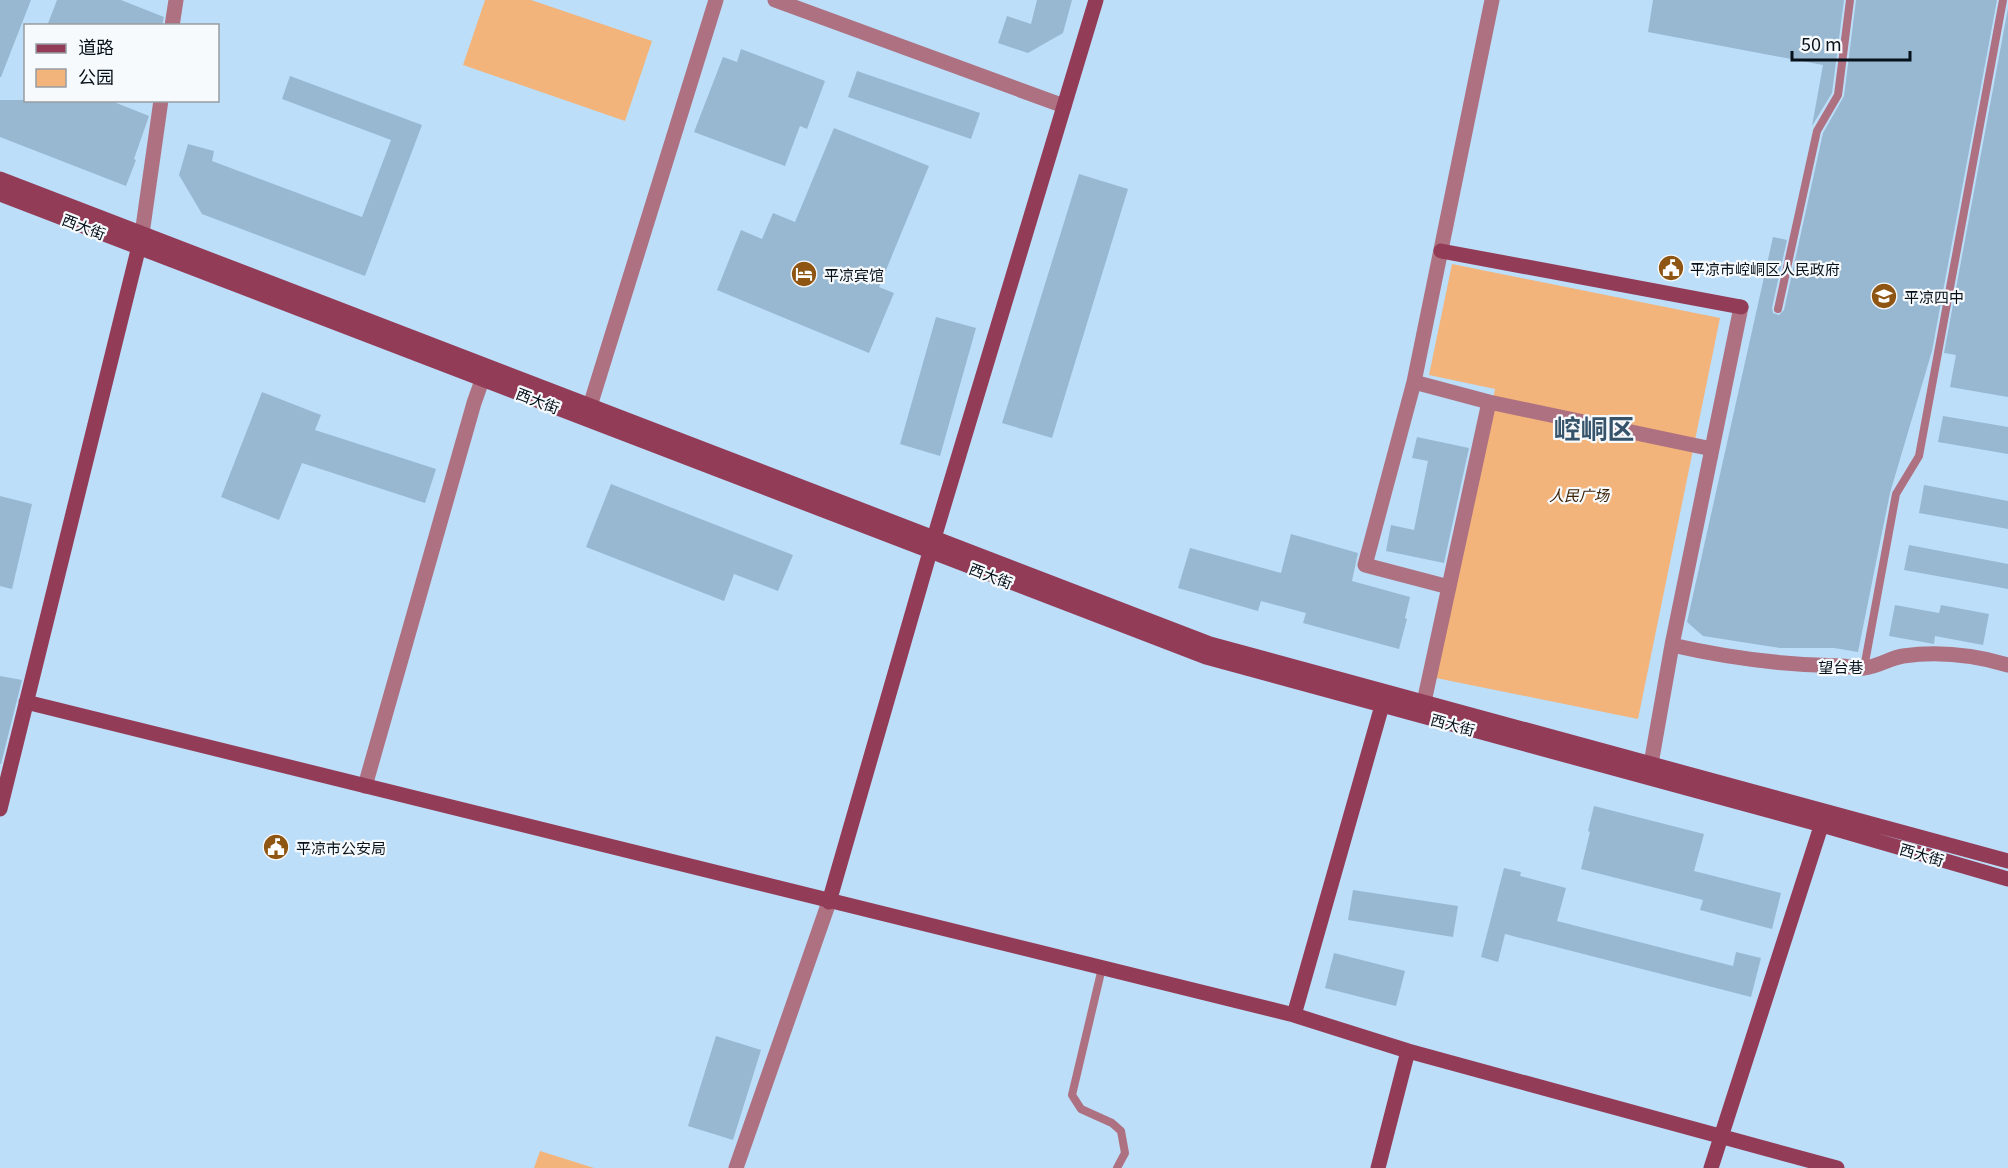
<svg xmlns="http://www.w3.org/2000/svg" width="2008" height="1168" font-family="Georgia,'Noto Sans SC',serif">
<rect width="100%" height="100%" fill="#bcdef9"/>
<path fill="#f2b47b" d="M485 0H531L652 41 625 121 463 65Z
M1452 264 1720 318 1638 719 1436 678 1495 389 1429 375Z
M540 1151 594 1168H534Z"/>
<path fill="#98b8d2" d="M0 0H31L1 77H0Z
M57 0H121L164 17 162 26H47Z
M1037 0H1072L1063 33 1028 53 998 43 1007 16 1031 24Z
M1653 0H1844L1832 93 1812 126 1823 65 1648 32Z
M1856 0H1997L1932 351 1890 493 1858 652 1834 648H1780L1703 636 1687 622 1773 237 1787 240 1772 308 1773 313 1779 315 1784 310 1823 133 1844 96Z
M2008 8V397L1950 387 1956 355 1944 353Z
M741 49 825 81 807 129 800 126 785 166 694 132 723 57 737 62Z
M857 71 980 113 971 139 848 97Z
M290 76 422 125 365 276 202 214 179 175 188 144 214 151 212 161 362 217 391 140 282 99Z
M0 100H109L149 116 134 159 136 160 126 186 0 137Z
M834 128 929 166 879 287 894 293 869 353 717 290 741 230 762 239 773 213 795 222Z
M1079 174 1128 189 1052 438 1002 423Z
M936 317 976 328 940 456 900 444Z
M262 392 321 415 315 430 436 469 425 503 302 463 279 520 221 497Z
M1943 416 2008 427V454L1938 442Z
M1417 437 1469 448 1444 563 1386 551 1391 525 1414 530 1428 461 1412 458Z
M611 484 793 555 778 591 734 574 724 601 586 547Z
M1924 485 2008 501V529L1919 513Z
M0 496 32 504 12 589 0 586Z
M1291 534 1358 553 1352 581 1410 597 1405 618 1407 619 1399 649 1303 623 1306 613 1261 601 1258 611 1178 588 1190 548 1281 573Z
M1909 545 2008 564V589L1904 570Z
M1895 605 1939 613 1941 605 1989 614 1983 645 1935 636 1934 644 1889 636Z
M0 676 22 680 1 764H0Z
M1594 806 1704 834 1694 871 1781 893 1772 929 1700 910 1703 900 1581 869 1590 832 1588 831Z
M1504 868 1521 872 1520 876 1566 888 1557 921 1733 966 1736 952 1761 958 1751 997 1505 934 1498 962 1481 957Z
M1353 890 1458 906 1453 937 1348 920Z
M1334 953 1405 971 1396 1006 1325 988Z
M716 1036 761 1050 733 1140 688 1126Z"/>
<g fill="none" stroke-linecap="round" stroke-linejoin="round">
<path stroke="#ae7181" stroke-width="8" d="M1778 309 1817 131 1838 95 1850 0
M1864 668 1896 494 1919 456 2003 0
M1102 968 1072 1095 1081 1109 1112 1123 1121 1131 1125 1153 1117 1168"/>
<path stroke="#ae7181" stroke-width="15" d="M775 0 1064 106
M172 26 176 0
M142 234 161 100
M1414 382 1489 402 1424 702
M1489 402 1712 449
M590 406 716 0
M1449 587 1365 565 1414 382 1492 0
M1672 645C1728 658 1783 665 1841 666 1848 666 1857 669 1864 668 1877 667 1890 658 1903 656 1939 651 1974 655 2008 665
M1649 775 1672 645 1741 307
M365 786 474 403 486 369
M736 1168 829 902"/>
<path stroke="#933c58" stroke-width="15" d="M0 179 1210 644 2008 861
M0 194 1206 657 1822 825 2008 879
M1441 251 1741 307
M26 702 1294 1015 1408 1051 1837 1168
M0 809 141 238
M829 902 934 538 1096 0
M1294 1015 1385 695
M1378 1168 1408 1051
M1711 1168 1824 817"/>
</g>
<defs>
<g id="civic-disc" transform="scale(1.35)"><circle r="9.5" fill="#8f5512" stroke="#f7fafd"/><path d="M-.6-6.5H3V-4.5H.6V-3L4-1V1h2V6H-6V1h2V-1L-.6-3ZM-1.2 2.5V6h2.4V2.5Z" fill="#fff"/></g>
<g id="hotel-disc" transform="scale(1.35)"><circle r="9.5" fill="#8f5512" stroke="#f7fafd"/><path d="M-6-4.5h1.5V1H6V5H4.5V3h-9V5H-6ZM-4 0a1.8 1.8 0 1 1 3.6 0ZM.5 0V-2.5h3Q6-2.5 6 0Z" fill="#fff"/></g>
<g id="school-disc" transform="scale(1.35)"><circle r="9.5" fill="#8f5512" stroke="#f7fafd"/><path d="M0-5L7-2L0 1L-7-2ZM-4 1L0 2.5L4 1V4Q0 6-4 4Z" fill="#fff"/></g>
</defs>
<g fill-rule="evenodd">
<use href="#civic-disc" x="1671" y="268"/>
<use href="#hotel-disc" x="804" y="274"/>
<use href="#school-disc" x="1884" y="296"/>
<use href="#civic-disc" x="276" y="847"/>
</g>
<g text-anchor="middle" dominant-baseline="central" stroke-width="4.5" stroke-linejoin="round" paint-order="stroke">
<g font-size="15" fill="#06111a" stroke="#f7fafd">
<text transform="translate(84 226) rotate(21)">西大街</text>
<text transform="translate(538 400) rotate(21)">西大街</text>
<text transform="translate(991 575) rotate(21)">西大街</text>
<text x="1841" y="666">望台巷</text>
<text transform="translate(1453 724) rotate(15)">西大街</text>
<text transform="translate(1922 854) rotate(16)">西大街</text>
</g>
<g font-size="15" fill="#06111a" stroke="#f7fafd" text-anchor="start">
<text x="1690" y="268">平凉市崆峒区人民政府</text>
<text x="824" y="274">平凉宾馆</text>
<text x="1904" y="296">平凉四中</text>
<text x="296" y="847">平凉市公安局</text>
</g>
<g font-size="15" font-style="italic" fill="#3d2104" stroke="#f7fafd">
<text x="1579" y="494">人民广场</text>
</g>
<g font-size="27" font-weight="bold" fill="#36536a" stroke="#f7fafd">
<text x="1594" y="427">崆峒区</text>
</g>
</g>
<rect x="24" y="24" width="195" height="78" fill="#f7fafd" stroke="#979da2" stroke-width="1.5"/>
<rect x="36" y="44" width="30" height="9" fill="#933c58" stroke="#979da2" stroke-width="1.5"/>
<text x="78" y="54" font-size="18" fill="#06111a">道路</text>
<rect x="36" y="69" width="30" height="18" fill="#f2b47b" stroke="#979da2" stroke-width="1.5"/>
<text x="78" y="84" font-size="18" fill="#06111a">公园</text>
<path d="M1792 51v9h118v-9" fill="none" stroke="#06111a" stroke-width="3"/>
<text x="1801" y="51" font-size="18" fill="#06111a" stroke="#f7fafd" stroke-width="4.5" paint-order="stroke">50 m</text>
</svg>
